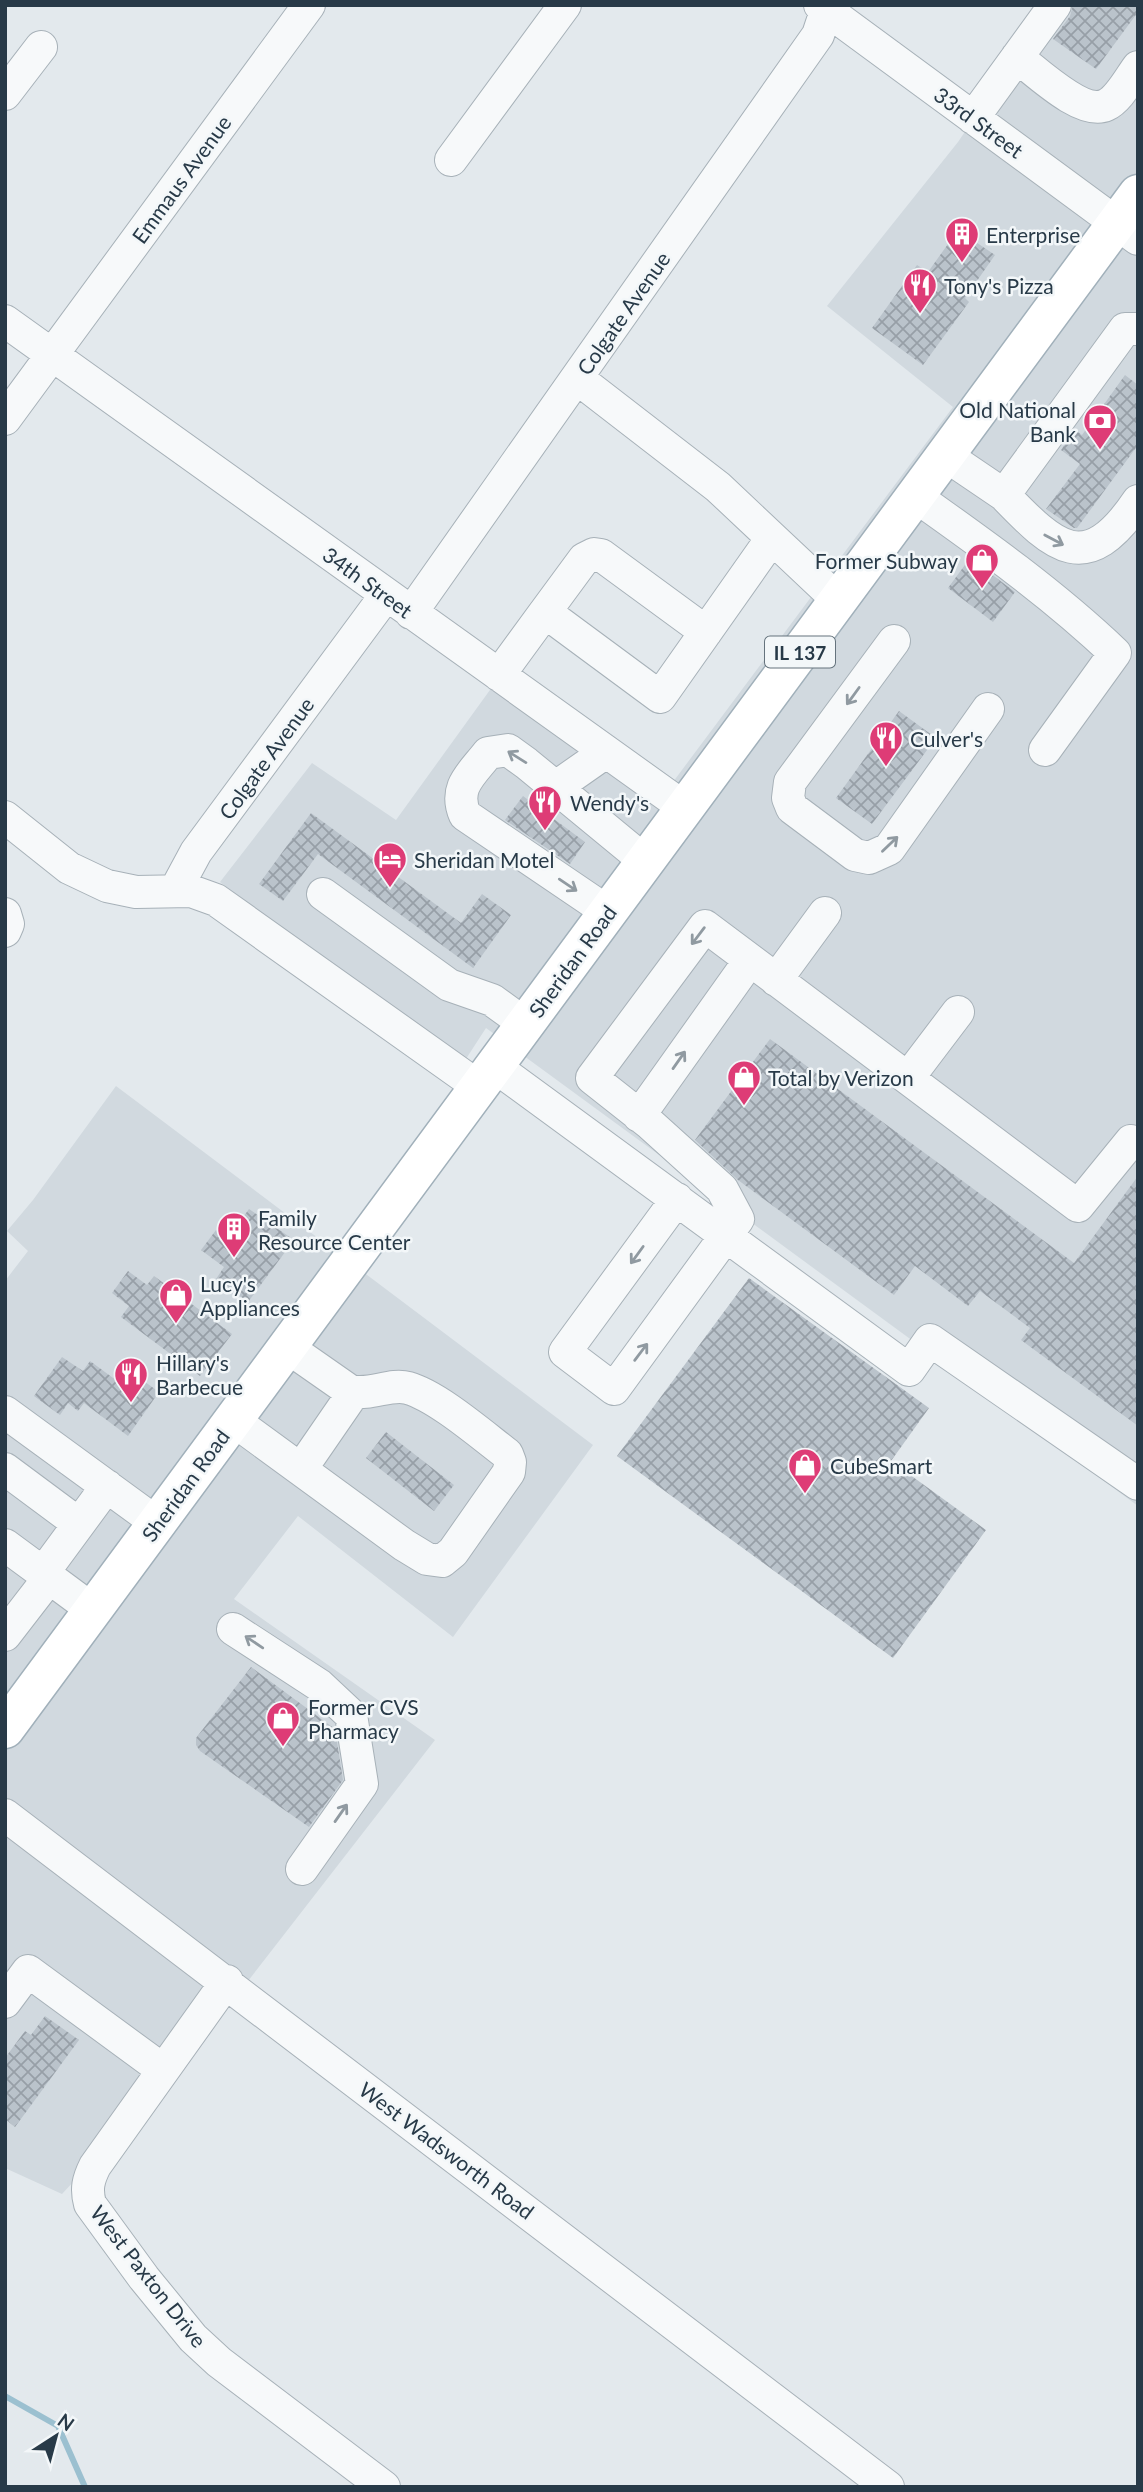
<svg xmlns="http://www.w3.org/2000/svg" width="1143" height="2492" font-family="Lato,sans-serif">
<defs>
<pattern id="building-cross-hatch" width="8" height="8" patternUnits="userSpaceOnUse" patternTransform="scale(1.75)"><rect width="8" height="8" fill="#bac3cb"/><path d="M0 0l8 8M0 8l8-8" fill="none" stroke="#979fa7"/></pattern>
</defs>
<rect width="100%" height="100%" fill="#e3e9ed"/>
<path fill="#d1d9df" d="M1051 5H1138V1506L486 1028 462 1065 220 882 312 763 396 820 508 665 670 786 953 407 827 306 958 142Z
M116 1086 593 1445 453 1637 298 1516 234 1599 435 1740 193 2052 62 2194 5 2168V1281L28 1251 7 1231 33 1200Z"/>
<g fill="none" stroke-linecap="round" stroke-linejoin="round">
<path stroke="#9bc0d0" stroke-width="6" d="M5 2396 58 2426 85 2487"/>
</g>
<path fill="url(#building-cross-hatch)" d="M1073 5H1138V12L1096 69 1053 39 1070 16Z
M958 230 995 255 965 298 969 302 923 365 872 328 917 265 928 272Z
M1125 375 1138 385V445L1077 528H1074L1046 509 1080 464 1061 450 1075 430 1082 435Z
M970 558 1015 592 993 622 948 588Z
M899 711 936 738 872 824 836 798Z
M523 796 585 842 570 864 505 820Z
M311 813 461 923 482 894 511 915 473 968 318 854 283 901 259 884Z
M770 1039 1074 1263 1138 1176V1426L1021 1340 1030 1328 980 1291 968 1306 915 1266 894 1295 738 1180 695 1140Z
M249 1209 294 1240 248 1302 216 1279 224 1267 201 1250 216 1230 227 1239Z
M128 1271 147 1285 154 1276 232 1334 200 1376 121 1317 129 1306 112 1293Z
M749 1278 929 1408 891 1461 986 1530 893 1658 617 1456Z
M62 1357 83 1371 90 1361 124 1386 134 1374 159 1392 128 1436 84 1403 78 1411 68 1403 60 1415 34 1396Z
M386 1432 454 1485 434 1511 366 1458Z
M251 1667 335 1729 343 1780 309 1827 200 1751 196 1745V1738Z
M45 2016 79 2040 15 2127 5 2119V2058L25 2031 31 2035Z"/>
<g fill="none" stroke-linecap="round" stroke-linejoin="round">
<g stroke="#a7b1b8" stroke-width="34">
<path id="minor" d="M820 5 1138 239
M1017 57C1037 72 1082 116 1106 105 1119 99 1129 79 1138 67
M5 94 41 47
M973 118 1055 5
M451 160 565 5
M5 321 685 808
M577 378 718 487 838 600
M5 419 309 5
M945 455 1004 495 1125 329H1138
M1004 495C1055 548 1086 578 1138 501
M915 496C984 545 1053 594 1115 653L1045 750
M411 613 818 35 828 5
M706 632 601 555 594 554 584 559 545 612 660 697 772 538
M894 641 790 782 788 798 792 808 855 855 869 858 889 849 988 709
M499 675 545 612
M556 787 606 752
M5 817 69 868 107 886 136 892 191 891 216 900 479 1087
M175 891 196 852 386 595
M323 894 449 985 492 1000 525 1024
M608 912 465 815C453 787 472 774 488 753L508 750 526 763 645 861
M5 914 8 924 5 931
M776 980 825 913
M494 1066 909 1370 930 1340 1138 1484
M908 1078 958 1012
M639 1116 750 960
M677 1199 565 1352 614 1389 738 1219 722 1189 649 1123 592 1078 705 926 1078 1206 1131 1141
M5 1412 157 1523
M233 1420 404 1545 427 1559 442 1561 453 1552 509 1472 510 1462 507 1454C482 1435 437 1396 408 1388 390 1383 371 1396 350 1391L287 1347
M5 1469 79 1524
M301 1469 354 1392
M5 1545 43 1573 107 1486
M43 1573 93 1610
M233 1629 319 1685 351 1715 362 1784 302 1869
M5 1635 49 1578
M5 1815 888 2487
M227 1981 95 2166C88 2180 86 2189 90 2204L144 2278 193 2338 219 2362 384 2487
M5 2002 28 1971 163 2070"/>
</g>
<g stroke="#a1b0ba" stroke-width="41">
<path id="major" d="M5 1729 1138 194"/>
</g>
<use href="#minor" stroke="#f7f9fa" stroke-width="32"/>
<use href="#major" stroke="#fff" stroke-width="38"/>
</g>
<defs><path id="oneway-shaft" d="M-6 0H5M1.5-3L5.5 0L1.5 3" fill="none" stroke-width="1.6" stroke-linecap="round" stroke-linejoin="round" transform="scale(1.75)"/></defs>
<g stroke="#909aa1">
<use href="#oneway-shaft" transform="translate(1054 540) rotate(28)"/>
<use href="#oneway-shaft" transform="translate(853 696) rotate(126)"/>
<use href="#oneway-shaft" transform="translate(517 757) rotate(-148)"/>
<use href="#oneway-shaft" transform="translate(890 844) rotate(-44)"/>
<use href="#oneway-shaft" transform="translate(568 885) rotate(34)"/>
<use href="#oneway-shaft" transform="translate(698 936) rotate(127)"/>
<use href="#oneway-shaft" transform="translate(679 1060) rotate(-55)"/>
<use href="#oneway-shaft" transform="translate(637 1255) rotate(126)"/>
<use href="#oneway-shaft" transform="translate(641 1352) rotate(-53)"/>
<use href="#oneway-shaft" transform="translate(254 1642) rotate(-146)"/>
<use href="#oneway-shaft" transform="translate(341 1813) rotate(-55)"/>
</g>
<defs>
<g id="building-pin" transform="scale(1.75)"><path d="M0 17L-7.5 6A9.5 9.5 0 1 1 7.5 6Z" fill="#de3c76" stroke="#f3f7f9"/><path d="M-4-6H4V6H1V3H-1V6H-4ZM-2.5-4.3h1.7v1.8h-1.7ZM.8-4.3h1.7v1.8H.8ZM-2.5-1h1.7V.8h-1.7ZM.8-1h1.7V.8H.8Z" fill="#fff"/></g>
<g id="restaurant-pin" transform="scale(1.75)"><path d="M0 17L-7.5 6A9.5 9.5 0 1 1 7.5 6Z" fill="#de3c76" stroke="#f3f7f9"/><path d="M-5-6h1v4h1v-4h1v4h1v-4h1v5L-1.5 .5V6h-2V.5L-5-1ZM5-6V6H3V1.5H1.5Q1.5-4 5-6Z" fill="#fff"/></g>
<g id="bank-pin" transform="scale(1.75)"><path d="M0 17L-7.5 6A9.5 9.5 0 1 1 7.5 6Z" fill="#de3c76" stroke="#f3f7f9"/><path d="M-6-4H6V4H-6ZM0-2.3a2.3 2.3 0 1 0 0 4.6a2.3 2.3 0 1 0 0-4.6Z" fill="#fff"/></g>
<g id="shop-pin" transform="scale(1.75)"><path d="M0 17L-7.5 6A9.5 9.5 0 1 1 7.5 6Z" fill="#de3c76" stroke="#f3f7f9"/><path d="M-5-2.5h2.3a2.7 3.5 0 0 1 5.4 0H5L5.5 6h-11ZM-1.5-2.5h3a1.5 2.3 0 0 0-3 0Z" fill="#fff"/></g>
<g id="hotel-pin" transform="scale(1.75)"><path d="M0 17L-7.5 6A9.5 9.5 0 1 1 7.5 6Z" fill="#de3c76" stroke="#f3f7f9"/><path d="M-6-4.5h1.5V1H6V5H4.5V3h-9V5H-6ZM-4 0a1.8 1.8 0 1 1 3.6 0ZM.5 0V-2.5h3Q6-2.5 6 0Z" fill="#fff"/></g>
</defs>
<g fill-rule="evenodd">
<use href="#building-pin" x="962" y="234"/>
<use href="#restaurant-pin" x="920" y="285"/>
<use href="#bank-pin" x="1100" y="421"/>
<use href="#shop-pin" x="982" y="560"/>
<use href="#restaurant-pin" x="886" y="738"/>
<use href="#restaurant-pin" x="545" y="802"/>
<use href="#hotel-pin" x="390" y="859"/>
<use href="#shop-pin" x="744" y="1077"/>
<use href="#building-pin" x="234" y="1229"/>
<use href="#shop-pin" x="176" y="1295"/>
<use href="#restaurant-pin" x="131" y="1374"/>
<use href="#shop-pin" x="805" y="1465"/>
<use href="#shop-pin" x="283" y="1718"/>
</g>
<g text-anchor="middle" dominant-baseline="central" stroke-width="5" stroke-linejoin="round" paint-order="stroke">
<rect fill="#f3f7f9" stroke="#65737d" stroke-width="2" x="765" y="636.5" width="70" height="31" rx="5"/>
<g font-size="19" font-weight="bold" fill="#283a48">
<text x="800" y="652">IL 137</text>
</g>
<g font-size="21" fill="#283a48" stroke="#f3f7f9">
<text transform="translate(979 122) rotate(36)">33rd Street</text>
<text transform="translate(181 179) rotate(-54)">Emmaus Avenue</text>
<text transform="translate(623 313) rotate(-55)">Colgate Avenue</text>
<text transform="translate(368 582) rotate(36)">34th Street</text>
<text transform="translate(266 758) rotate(-54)">Colgate Avenue</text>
<text transform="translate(572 961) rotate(-54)">Sheridan Road</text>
<text transform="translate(185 1485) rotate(-54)">Sheridan Road</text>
<text transform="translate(447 2150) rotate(37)">West Wadsworth Road</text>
<text transform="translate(149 2276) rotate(52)">West Paxton Drive</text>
</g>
<g font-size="21" fill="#283a48" stroke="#f3f7f9" text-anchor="start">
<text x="986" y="234">Enterprise</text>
<text x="944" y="285">Tony's Pizza</text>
<text x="1076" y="409" text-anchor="end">Old National<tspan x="1076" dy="24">Bank</tspan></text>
<text x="958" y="560" text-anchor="end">Former Subway</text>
<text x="910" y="738">Culver's</text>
<text x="570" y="802">Wendy's</text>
<text x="414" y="859">Sheridan Motel</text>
<text x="768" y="1077">Total by Verizon</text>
<text x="258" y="1217">Family<tspan x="258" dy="24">Resource Center</tspan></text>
<text x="200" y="1283">Lucy's<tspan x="200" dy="24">Appliances</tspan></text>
<text x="156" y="1362">Hillary's<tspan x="156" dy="24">Barbecue</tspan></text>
<text x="830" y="1465">CubeSmart</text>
<text x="308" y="1706">Former CVS<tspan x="308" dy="24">Pharmacy</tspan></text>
</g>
</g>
<rect width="1143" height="2492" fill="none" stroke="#283a48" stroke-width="14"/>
<g transform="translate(56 2436) rotate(36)" stroke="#f3f7f9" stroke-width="5" paint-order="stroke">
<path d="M0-5L12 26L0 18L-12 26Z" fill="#283a48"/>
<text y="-10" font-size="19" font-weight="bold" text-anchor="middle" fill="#283a48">N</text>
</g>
</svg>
